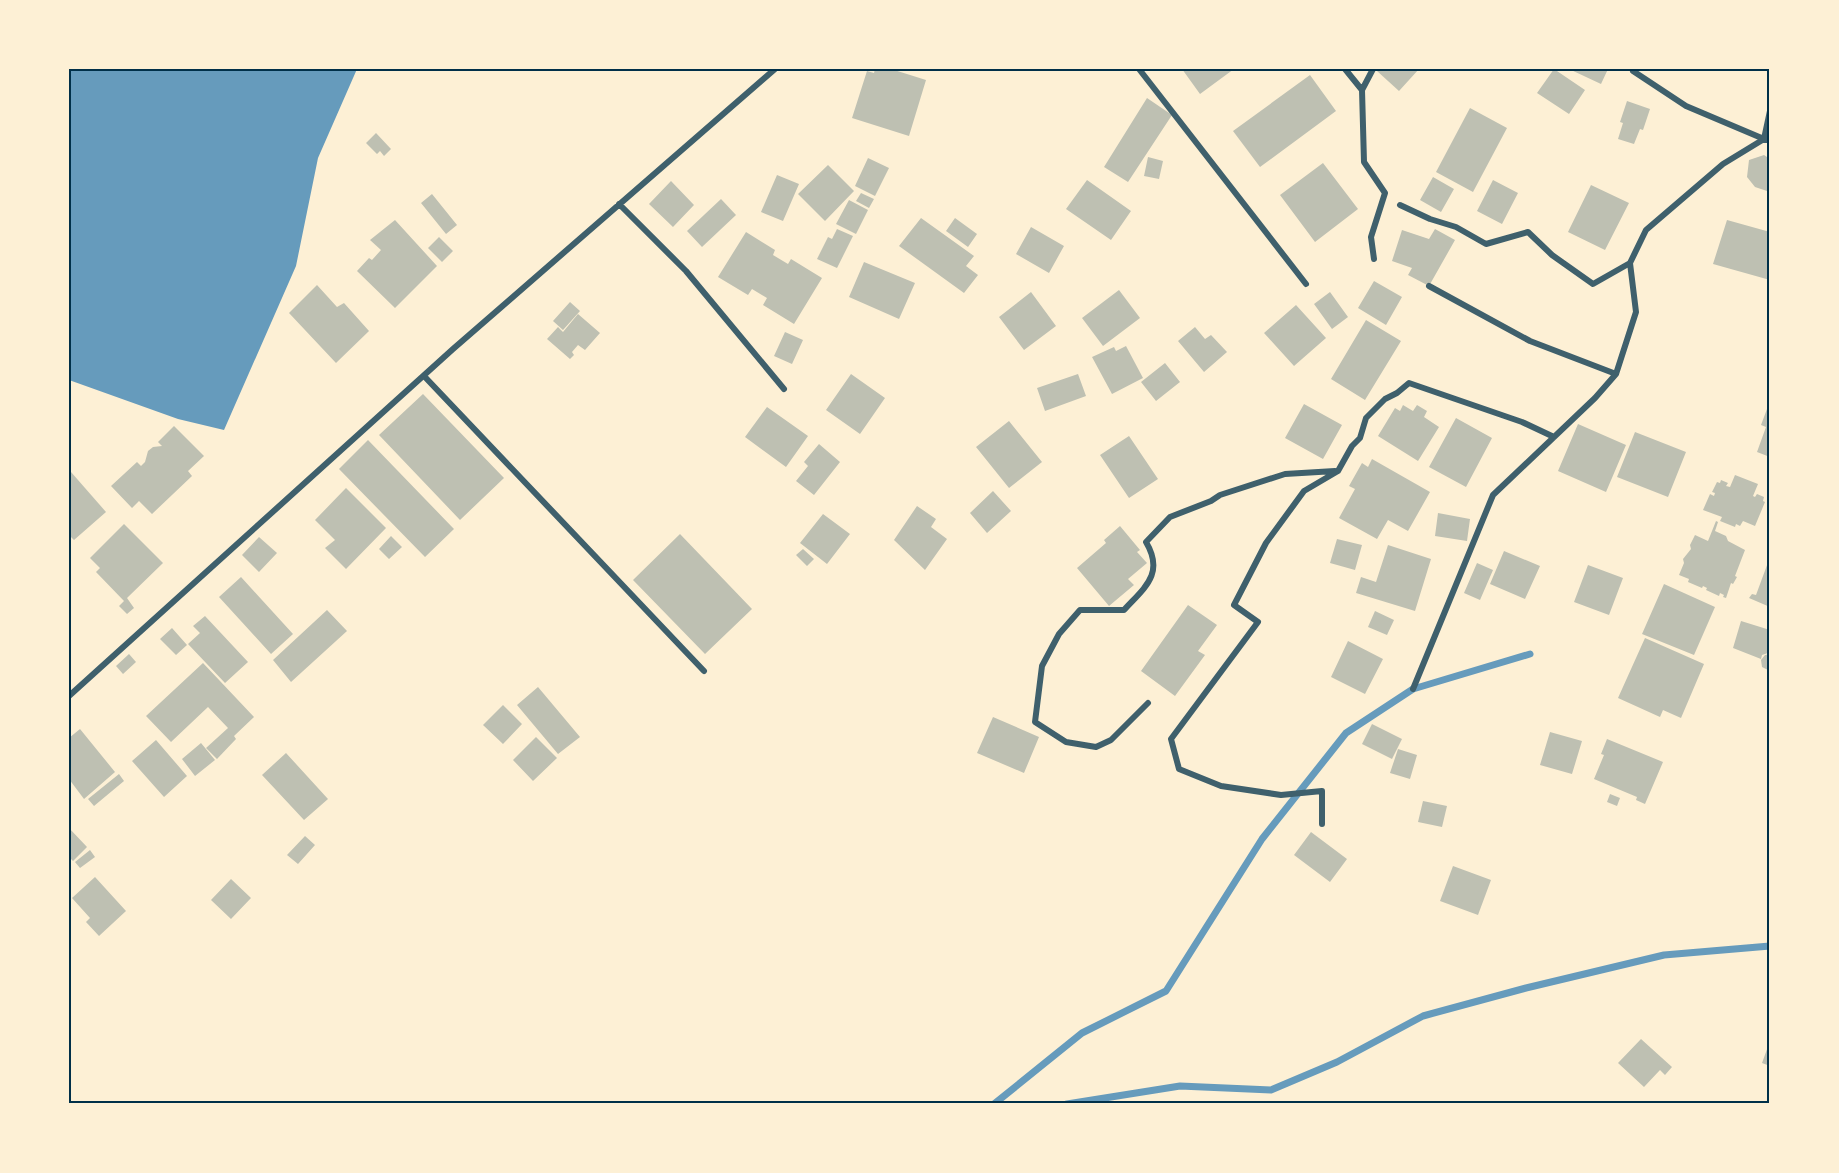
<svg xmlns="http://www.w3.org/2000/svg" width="1839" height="1173" font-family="'Space Grotesk',sans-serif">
<rect width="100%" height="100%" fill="#fdf0d5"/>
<path fill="#669bbc" d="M69 69H357L318 158 296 266 224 430 178 419 69 380Z"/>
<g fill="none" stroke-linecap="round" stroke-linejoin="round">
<path stroke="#669bbc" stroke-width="7" d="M994 1104 1082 1033 1166 991 1262 839 1346 733 1413 689 1530 654
M1067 1104 1180 1086 1271 1090 1337 1062 1423 1016 1526 988 1664 955 1770 946"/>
</g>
<path fill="#bec0b2" d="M875 69H891L926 80 909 136 852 118 867 71 874 73Z
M1182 69H1234L1200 94Z
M1378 69H1419L1399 91 1377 71Z
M1554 69 1585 90 1569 114 1537 93Z
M1569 69H1608L1601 84Z
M1310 75 1336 111 1260 167 1233 131Z
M1147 98 1172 115 1128 182 1104 167Z
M1627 101 1650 109 1643 130 1640 129 1634 144 1618 139 1623 123 1620 122Z
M1470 108 1507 128 1473 192 1436 172Z
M376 133 391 149 384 156 380 151 377 154 366 143Z
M1764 155 1770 159V188L1767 191 1755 187 1747 177 1749 160Z
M1148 157 1163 161 1159 179 1144 176Z
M868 158 889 168 875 196 855 186Z
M1323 163 1358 209 1315 242 1280 195Z
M828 165 854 191 825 221 798 194Z
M777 175 799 184 783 221 761 212Z
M1433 177 1454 189 1441 212 1420 200Z
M1087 180 1131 211 1111 240 1066 209Z
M1493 180 1518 193 1502 224 1477 211Z
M671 181 694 205 673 227 649 204Z
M1591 185 1629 203 1605 250 1568 232Z
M861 193 874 199 869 208 856 201Z
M432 194 457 225 446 234 421 203Z
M721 199 736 215 702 247 687 231Z
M849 200 868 210 856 234 836 224Z
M921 218 974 256 966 266 978 275 964 293 899 246Z
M955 218 977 234 968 247 946 231Z
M395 220 437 266 395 308 357 271 369 258 372 260 381 250 370 240Z
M1727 220 1770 232V280L1713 264Z
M1031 227 1064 246 1049 273 1016 254Z
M837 229 853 236 837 268 817 259 828 237 832 239Z
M1435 229 1455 240 1429 286 1408 275 1412 268 1392 261 1402 230 1429 239Z
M746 232 775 250 773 255 788 264 791 259 822 278 794 324 763 305 767 298 752 289 748 295 718 277Z
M439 237 453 251 442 262 428 248Z
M864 262 915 283 899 319 849 297Z
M1374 281 1402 297 1386 325 1358 308Z
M317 285 337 307 344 303 369 331 336 363 289 313Z
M1119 290 1140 318 1103 346 1082 318Z
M1031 292 1056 326 1024 350 999 317Z
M1330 292 1348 317 1332 329 1314 304Z
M570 302 580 311 563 330 553 321Z
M1296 305 1326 338 1294 366 1264 333Z
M578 314 600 333 585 350 578 345 572 352 574 355 570 359 547 339 558 327 563 332Z
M1366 320 1401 341 1365 400 1331 379Z
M1195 327 1205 339 1211 335 1227 352 1204 372 1178 341Z
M785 332 803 340 792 364 774 356Z
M1126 346 1143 378 1112 394 1092 357 1114 347 1116 351Z
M1165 363 1180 382 1156 401 1141 382Z
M851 374 885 398 860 434 826 410Z
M1078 374 1086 396 1045 411 1037 388Z
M423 394 504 478 460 520 379 435Z
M1770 401V457L1757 452 1766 427 1761 425Z
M1304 404 1342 425 1323 459 1285 438Z
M1403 405 1413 411 1417 405 1427 411 1424 417 1439 427 1418 461 1378 436 1395 408 1400 411Z
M767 407 808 436 786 467 745 437Z
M1456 418 1492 438 1466 487 1429 467Z
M1009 421 1042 462 1009 488 976 447Z
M1578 424 1626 445 1606 492 1558 471Z
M174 426 204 456 188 471 192 476 152 514 139 501 132 508 111 486 137 462 141 466 145 462 148 451 153 447 162 446 158 442Z
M1635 432 1686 452 1668 497 1617 477Z
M1129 436 1158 479 1129 498 1100 455Z
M368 440 454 529 425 557 339 469Z
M819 444 840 462 814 495 796 481 808 466 804 462Z
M1372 459 1430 492 1408 531 1388 520 1377 539 1339 518 1355 489 1349 486 1362 463 1368 467Z
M71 472 106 512 74 540 69 535Z
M1735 475 1758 484 1753 496 1755 497 1757 494 1764 497 1763 501 1765 502 1755 526 1743 521 1740 526 1736 524 1735 527 1720 521 1722 517 1703 510 1710 494 1714 496 1715 493 1712 492 1717 482 1720 483 1721 480 1728 483 1726 486 1730 487Z
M346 488 386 528 346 569 325 548 335 540 315 520Z
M993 491 1011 511 987 533 970 513Z
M917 506 936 519 931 527 947 539 925 570 894 540Z
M1438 513 1470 519 1467 541 1435 536Z
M823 514 850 534 827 564 800 543Z
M1716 521 1718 522 1715 531 1726 536 1728 541 1745 550 1735 576 1737 577 1733 584 1731 583 1726 598 1723 597 1724 595 1720 593 1719 596 1706 590 1707 588 1703 586 1702 588 1688 582 1689 579 1679 575 1684 563 1683 559 1691 549 1690 545 1695 535 1708 541Z
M124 524 163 563 127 598 134 608 127 614 119 606 124 601 96 572 100 568 90 558Z
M1120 526 1140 550 1137 552 1147 563 1128 579 1134 585 1109 606 1077 568 1106 543 1104 540Z
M680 534 752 609 705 654 633 580Z
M391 536 402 547 389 559 379 549Z
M259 537 277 553 259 572 242 555Z
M1337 539 1362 545 1355 570 1330 563Z
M1388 545 1431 559 1415 611 1356 593 1361 577 1376 582Z
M803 549 814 559 807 566 796 555Z
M1504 551 1540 566 1525 599 1490 584Z
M1770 557V607L1749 598 1752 594 1756 595Z
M1477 563 1493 570 1480 600 1464 593Z
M1588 565 1623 578 1609 615 1574 602Z
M241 577 293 634 271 654 219 597Z
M1664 584 1715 607 1694 655 1642 634Z
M1188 605 1217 625 1198 651 1205 655 1175 696 1141 671Z
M327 610 347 631 291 682 273 660Z
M1375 611 1394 620 1387 635 1368 627Z
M205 616 248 662 225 683 188 644 200 633 193 626Z
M1741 621 1770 630V648L1768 653 1762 655 1761 659 1733 648Z
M172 628 187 645 176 655 160 639Z
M1645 638 1704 664 1681 718 1663 710 1660 717 1618 698Z
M1348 641 1383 659 1365 694 1331 677Z
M129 654 136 662 123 674 116 666Z
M1770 654V671L1762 667 1761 660 1765 655Z
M203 663 254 717 234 736 236 739 217 759 206 748 228 728 208 707 171 742 146 716Z
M538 687 580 737 558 754 517 705Z
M503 705 522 724 503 744 483 725Z
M993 717 1039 737 1024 773 977 753Z
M1372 724 1402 739 1392 759 1362 744Z
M80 729 115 772 84 799 69 779V738Z
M1550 732 1582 741 1572 774 1540 765Z
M536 737 557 758 533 781 513 760Z
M1607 739 1663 762 1645 804 1636 800 1637 797 1594 779 1604 755 1601 754Z
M156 740 187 776 164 797 132 761Z
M201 743 215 760 195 776 182 759Z
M1398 749 1417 755 1410 779 1390 773Z
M286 753 328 799 304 820 262 775Z
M119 774 124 781 94 806 88 799Z
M1610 794 1620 798 1617 806 1607 802Z
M1423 801 1447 806 1442 827 1418 822Z
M69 828 87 847 73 861 71 859 69 860Z
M1311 832 1347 859 1330 882 1294 855Z
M305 836 315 845 298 864 287 855Z
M90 850 95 857 80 868 75 862Z
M1453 866 1491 880 1478 915 1440 901Z
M95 877 126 911 99 936 86 922 90 918 72 898Z
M231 879 251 898 231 919 211 900Z
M1641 1039 1672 1067 1665 1075 1660 1070 1644 1087 1618 1063Z
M1770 1041V1066L1762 1063Z"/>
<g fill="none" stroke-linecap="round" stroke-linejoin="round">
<path stroke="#3f606c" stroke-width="6" d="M1139 69 1306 284
M1345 69 1362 90
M1373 69 1362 90 1364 162 1385 193 1371 237 1374 259
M1633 71 1686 106 1764 139 1770 111
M619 204 686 271 784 389
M1400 205 1430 219 1456 227 1486 244 1528 232 1552 255 1593 284 1630 263
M1429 286 1530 341 1616 374
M424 376 704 671
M1413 689 1493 495 1595 398 1616 374 1636 312 1630 263 1646 230 1723 164 1764 139 1770 141
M69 696 453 349 775 69
M1148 703 1111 740 1096 747 1066 742 1035 722 1042 666 1059 634 1080 610H1124C1144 588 1165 574 1146 542L1170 517 1211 501 1220 495 1285 474 1335 471
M1322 824V791L1281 795 1221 786 1179 769 1171 739 1258 622 1234 605 1266 543 1304 491 1338 471 1352 446 1360 438 1366 418 1385 399 1397 393 1409 383 1522 422 1554 437"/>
</g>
<rect width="1839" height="1173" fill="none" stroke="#fdf0d5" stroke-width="141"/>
<rect x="70" y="70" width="1698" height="1032" fill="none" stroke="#003049" stroke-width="2"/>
</svg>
